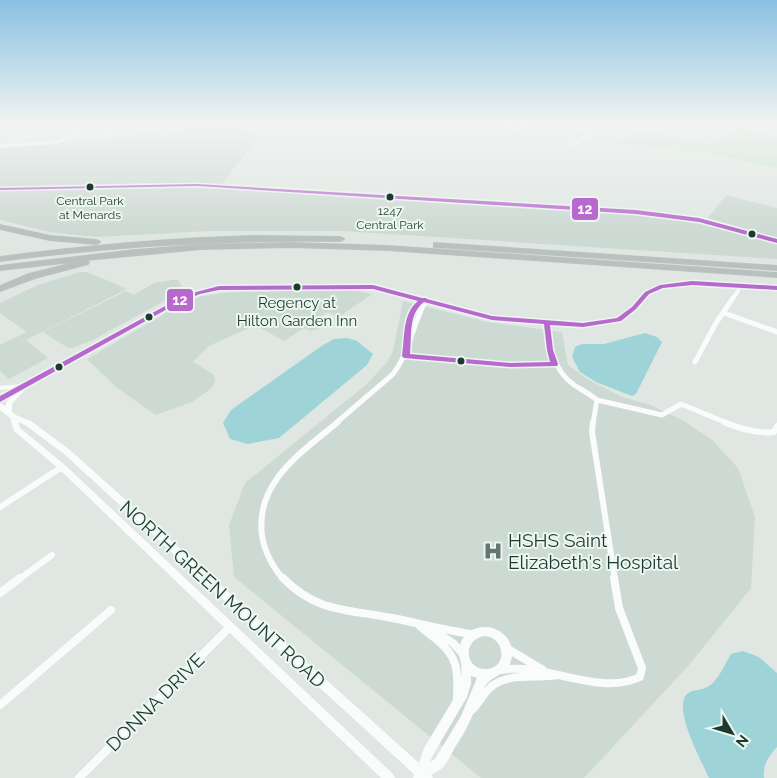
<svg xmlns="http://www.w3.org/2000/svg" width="777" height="778" font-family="Raleway,sans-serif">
<rect width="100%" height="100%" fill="#e0e7e3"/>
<path fill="#cdd9d3" d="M194 125H232L260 135 221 185 152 183 0 187V148L166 135Z
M187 186 667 217 721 227 777 243V259L343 231H209L96 237 50 232 0 220V190Z
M726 195 777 208V238L708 218Z
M80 272H87L127 289 26 340 48 358 9 379 0 371V345L27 332 0 313V303L38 285Z
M171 280H178L184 290 93 340 72 348H68L43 332 126 291 134 295 154 283Z
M353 290 372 294 339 317 328 312 321 316 325 319 324 326 318 329 310 331 304 328 284 341 255 325 209 346 193 362 213 374 215 379 213 387 192 402 156 415 116 387 87 359 173 309 202 296 234 292Z
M403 301 487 322 562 332 568 365 587 379 622 397 648 404 684 421 712 440 738 468 755 517 751 588 689 665 584 778H481L234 577 229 525 245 483 368 383 387 362 393 351Z"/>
<path fill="#c8e2ce" d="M737 127 777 136V168L713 154 616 143 639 129 711 145Z"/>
<path fill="#9ed4d8" d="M645 333 657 337 662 342 636 394 632 396 596 382 580 372 572 357 575 347 582 344H604Z
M347 338 357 341 373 354 367 365 279 438 248 444 230 439 223 423 231 410 323 345 334 339Z
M743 651 759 657 777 673V747C768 757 763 764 764 778H709C702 762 672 708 687 694 693 689 699 691 705 688 718 683 724 665 731 654Z"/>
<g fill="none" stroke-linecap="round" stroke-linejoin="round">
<g stroke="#bac4c0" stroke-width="2">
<path id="motorway" d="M0 225 50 236 96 240 100 242 96 244 50 240 0 229Z
M255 236 340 237 344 239 340 241C226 239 113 246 0 261V257C85 246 169 238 255 236Z
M292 243 388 246 777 273V277L388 250 292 247 201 249 86 260 89 262 88 264 35 278 0 291V286L29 274 81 261 0 270V266L135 250 201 245Z
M434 243 777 266V270L437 247H434Z"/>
</g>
<path stroke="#fafbfb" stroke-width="3" d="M107 125 105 133 158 129 162 125
M502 125 519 129 531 125
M563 125 590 133 575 144
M0 146 58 142 80 133 77 129 68 125"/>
<path stroke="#fafbfb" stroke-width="4" d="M732 300 738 291"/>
<path stroke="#fafbfb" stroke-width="5" d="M724 313 777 332
M547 323C550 347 553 370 574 385 582 390 590 394 597 400L593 423
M408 345C405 328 409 308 424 299
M695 362 716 323 733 298
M597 400 662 415 681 404 727 423
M336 423 392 375C410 353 412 326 425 302L424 299"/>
<path stroke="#fafbfb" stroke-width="6" d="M593 422 592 432 615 580
M724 422C740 429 756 434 774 432L777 426
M0 507 62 467
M18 580 52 555
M284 580C273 568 264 551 262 535 255 482 302 452 338 422"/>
<path stroke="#fafbfb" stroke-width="8" d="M283 578C317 613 348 609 392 618 418 623 444 630 471 634
M0 593 20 578
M418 624C423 630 430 634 436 639 459 657 458 672 457 699
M427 626 453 643 463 654
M508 649 543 670
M501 670C546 662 599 697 640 677L642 668 619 608 614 578
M0 705 111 610
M472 710C479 703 484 692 492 686 511 672 535 679 557 675
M79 778 230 627"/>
<path fill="#fafbfb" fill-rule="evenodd" d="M197 184 636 211 699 219 777 239V243L699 221 636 213 197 186 0 190V188Z
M692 281 777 286V290L692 285 664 287 649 294 636 309 621 321 583 327 492 320 373 289 219 290 200 294 180 302 24 389 23 392 12 404V412L16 415 31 421 70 450 419 763 424 748 459 690C461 683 462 672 461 664 459 654 457 651 461 642 473 616 513 626 512 654 511 677 492 673 484 688 478 699 475 712 469 723 465 732 459 741 454 749 451 755 448 761 444 766 441 770 436 772 431 775L433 778H413L414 774 64 454 25 425 18 422 20 428 65 465 393 774 395 778H381L59 469 14 431 10 418 0 410V403L5 406 7 401 12 396 0 401V396L13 389 0 390V386L21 384 176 300 196 292 219 286 373 285 492 316 583 323 617 318 632 307 645 292 660 285 673 282ZM485 636C506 638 507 668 487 669 465 671 461 639 485 636ZM471 676 477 678 461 716 435 759 430 762 433 755 467 697 471 684Z"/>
<use href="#motorway" fill="#b8c1be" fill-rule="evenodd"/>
<g stroke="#edf7f1" stroke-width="3">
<path id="bus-1" d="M197 184 636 210 699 218 777 239V243L699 222 636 214 197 186 0 190V188Z
M692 281 777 286V290L692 285 663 288 649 294 636 309 621 321 583 327 550 325 553 350 558 364 557 366 510 367 404 358 402 356C405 337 402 314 418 301L373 289 219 290 200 294 180 302 0 402V396L176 300 196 292 219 286 373 285 422 298H426L427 299 492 316 583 323 617 318 632 307 645 292 660 285ZM424 302 492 320 544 324 547 350 550 362 510 363 410 354C412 336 408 314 424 302Z"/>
</g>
<use href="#bus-1" fill="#b869cd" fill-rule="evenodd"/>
</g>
<linearGradient id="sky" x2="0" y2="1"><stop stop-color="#8ac1e2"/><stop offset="0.53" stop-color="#f1f4f2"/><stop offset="1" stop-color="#f1f4f2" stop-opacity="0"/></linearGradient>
<rect width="777" height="234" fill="url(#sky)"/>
<defs>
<g id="hospital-bare" transform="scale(1.5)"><path d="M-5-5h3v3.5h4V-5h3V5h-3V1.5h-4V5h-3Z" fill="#62776f" stroke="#edf7f1" stroke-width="2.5" paint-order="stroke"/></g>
</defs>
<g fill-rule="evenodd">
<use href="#hospital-bare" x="493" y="551"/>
</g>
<g fill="#1e3a30" stroke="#edf7f1" stroke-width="2">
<circle cx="90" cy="187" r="4.5"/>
<circle cx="390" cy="197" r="4.5"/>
<circle cx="752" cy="234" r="4.5"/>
<circle cx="297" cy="287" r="4.5"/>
<circle cx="149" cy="317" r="4.5"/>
<circle cx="461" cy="361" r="4.5"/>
<circle cx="59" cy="367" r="4.5"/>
</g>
<g text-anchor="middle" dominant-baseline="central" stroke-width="4" stroke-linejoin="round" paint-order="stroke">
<g font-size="12" fill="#1e3a30" stroke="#edf7f1">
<text x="90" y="201">Central Park<tspan x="90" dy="14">at Menards</tspan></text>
<text x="390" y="211">1247<tspan x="390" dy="14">Central Park</tspan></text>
</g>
<g font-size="15" fill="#1e3a30" stroke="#edf7f1">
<text x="297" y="303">Regency at<tspan x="297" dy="18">Hilton Garden Inn</tspan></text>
</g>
<g font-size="19" fill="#1e3a30" stroke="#edf7f1" text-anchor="start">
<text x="508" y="540">HSHS Saint<tspan x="508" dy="22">Elizabeth's Hospital</tspan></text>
</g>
<g font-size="19" fill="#1e3a30" stroke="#edf7f1">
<text transform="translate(223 594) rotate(42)">NORTH GREEN MOUNT ROAD</text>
<text transform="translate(155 702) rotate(-45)">DONNA DRIVE</text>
</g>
</g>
<g stroke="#edf7f1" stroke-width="2">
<rect x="571" y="197" width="28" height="24" rx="5" fill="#b869cd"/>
<rect x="166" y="288" width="28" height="24" rx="5" fill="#b869cd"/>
</g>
<g font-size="14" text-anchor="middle" font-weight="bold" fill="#fff">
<text x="585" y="214">12</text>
<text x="180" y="305">12</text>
</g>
<g transform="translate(732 733) rotate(128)" stroke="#edf7f1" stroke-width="4" paint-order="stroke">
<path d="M0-4L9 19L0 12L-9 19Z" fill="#1e3a30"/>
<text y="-8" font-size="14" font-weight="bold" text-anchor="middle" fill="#1e3a30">N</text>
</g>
</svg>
